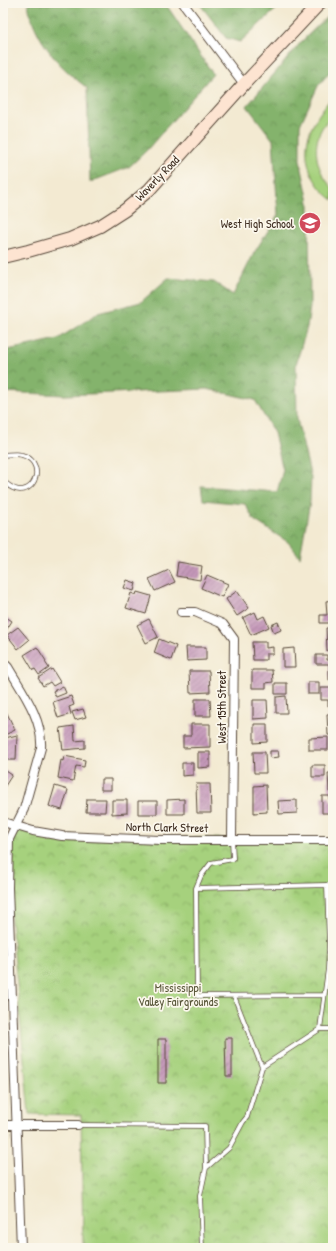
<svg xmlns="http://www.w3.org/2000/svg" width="336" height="1251" font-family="'Patrick Hand',sans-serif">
<defs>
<pattern id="forest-crowns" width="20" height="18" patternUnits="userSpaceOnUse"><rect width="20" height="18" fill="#84b36c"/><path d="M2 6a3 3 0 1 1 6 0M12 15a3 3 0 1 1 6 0" fill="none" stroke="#6d9258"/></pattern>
<pattern id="park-crowns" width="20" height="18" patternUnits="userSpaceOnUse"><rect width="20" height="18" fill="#a6d17d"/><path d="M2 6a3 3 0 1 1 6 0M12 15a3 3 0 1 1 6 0" fill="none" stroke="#8a6"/></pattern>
<pattern id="building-hatch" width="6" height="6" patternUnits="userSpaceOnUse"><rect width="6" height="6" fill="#c497b9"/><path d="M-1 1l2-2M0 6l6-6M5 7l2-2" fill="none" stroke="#a07b96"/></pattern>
</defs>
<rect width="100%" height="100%" fill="#fbf7ec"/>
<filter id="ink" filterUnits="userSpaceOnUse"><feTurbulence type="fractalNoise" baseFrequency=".025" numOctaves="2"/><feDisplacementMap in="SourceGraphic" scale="8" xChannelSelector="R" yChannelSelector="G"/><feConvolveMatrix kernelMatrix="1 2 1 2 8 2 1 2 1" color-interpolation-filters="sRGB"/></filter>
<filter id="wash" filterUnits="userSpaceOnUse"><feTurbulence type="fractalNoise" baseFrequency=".012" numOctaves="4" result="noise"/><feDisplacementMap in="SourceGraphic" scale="16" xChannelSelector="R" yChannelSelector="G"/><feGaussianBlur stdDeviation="0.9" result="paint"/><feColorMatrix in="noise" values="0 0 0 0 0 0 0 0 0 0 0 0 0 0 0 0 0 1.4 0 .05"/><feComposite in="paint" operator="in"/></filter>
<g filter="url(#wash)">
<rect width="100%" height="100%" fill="#f3ead2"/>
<path fill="url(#forest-crowns)" stroke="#606e45" d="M28 3H165L213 74 146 151 129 167 90 182 87 88C81 83 74 78 68 72 49 55 31 28 28 3Z
M199 3H283L240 42 226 38Z
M333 11V68L318 86 300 125V160L309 202 310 307 307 327 296 364 297 419 311 478 310 502 300 557 288 542 254 520 245 504 203 500 201 486 277 492 283 470 274 433 255 400 207 389 65 395 3 392V347L8 350 58 339 98 313 141 302 168 278 214 282 233 295 254 253 278 215 273 140 247 106 302 41Z"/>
<path fill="url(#park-crowns)" stroke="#707e4e" d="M16 826 62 836 333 840V1248H83L81 1115 29 1114 8 888 9 839Z"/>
<path fill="#a6d17d" stroke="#707e4e" d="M333 95C333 100 334 108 332 113 330 119 325 123 322 128 311 148 317 173 333 188V200C308 182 299 150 314 123 319 113 327 104 333 95Z"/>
<g id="blocks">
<path fill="url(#building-hatch)" d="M178 562 202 566 200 580 176 576Z
M169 570 175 582 155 591 149 579Z
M207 575 228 584 222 597 201 588Z
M127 580 136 583 134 591 124 588Z
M237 591 249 608 237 616 226 599Z
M137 592 151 596 146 614 126 608 131 593 136 595Z
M333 600V623H320V615H327L326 601Z
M255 612 258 619 264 616 269 627 251 635 243 618Z
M3 615 12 621 5 632 3 630Z
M149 619 158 637 146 643 137 625Z
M278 622 281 630 274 633 271 625Z
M18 627 29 640 18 649 7 635Z
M326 628H333V651H327Z
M159 639 176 646 171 660 154 653Z
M252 642H266V648L273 647V654H266V660H253Z
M37 647 46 661 45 662 49 668 39 675 35 669 33 670 24 655Z
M186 647H206V660L187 661Z
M294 648 295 667H283V649Z
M316 655H327V660H333V680H329V664H316Z
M52 669 60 682 53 686 50 682 43 686 38 678Z
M252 670H272L273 682 266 683V688H252Z
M189 671H209L210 692 190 693Z
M308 682H319V694H308Z
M275 683H287V694H275Z
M63 686 66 693 56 697 53 691Z
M321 688H333V706H328V700H321Z
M71 696 74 705 69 707 71 714 58 718 53 702Z
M286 696 287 713H276V697Z
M195 699H210L211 716H195Z
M253 700H267L268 718 253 719Z
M5 709 15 730 3 736V710Z
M83 709 86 717 75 720 72 712Z
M333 713V735H328L327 714Z
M191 724H210V747L183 748V736H191Z
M254 724H267V742L254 743Z
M74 726 75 741 85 740V748L63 750 60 728Z
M17 735 16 760H3V742H5V738Z
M328 737V750H309V738Z
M331 745H333V762H331Z
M270 751H278L279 757 270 758Z
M198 752H210V767L198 768Z
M253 752H265L266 773H254Z
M64 756 85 760 84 767 76 766 73 781 58 778 61 760 63 761Z
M182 763H193V775L182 776Z
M312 765H325V777H312Z
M3 769 12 775 3 789Z
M328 773H333V792H329Z
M101 779H111V790H101Z
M196 784H210L211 813H197Z
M266 785 267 812 254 813V786Z
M55 786 68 790 62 810 49 806Z
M322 796H330V800H333V813H322Z
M87 799H106L105 812H86Z
M184 799V814H167V800Z
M112 800H127V813L112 814Z
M297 800V813L279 814 278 801Z
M138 801H157V814H138Z
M331 879H333V899H332Z
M225 1038H232V1076H226Z
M158 1039H166V1083H158Z"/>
</g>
</g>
<g filter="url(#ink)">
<use href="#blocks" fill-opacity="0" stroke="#574739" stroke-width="1"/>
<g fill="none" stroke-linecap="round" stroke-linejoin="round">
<g stroke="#574739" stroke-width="5.5">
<path id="lane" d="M3 455C9 455 16 453 22 455 44 461 38 490 20 490 13 490 8 485 3 481
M232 839 233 859 211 863 201 876 196 888 197 996 324 995
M196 888 327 885 329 942
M234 996 262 1067
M320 1029H333
M78 1125 205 1126 206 1168 229 1148 243 1122 247 1117 262 1067 320 1029 328 969 329 942H333
M202 1248 200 1196 206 1168"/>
</g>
<g stroke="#574739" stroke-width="10">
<path id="street" d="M183 3 244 84
M181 612H195L223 624 234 639 232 839
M3 662 8 667C22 691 43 719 41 748L24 809 9 839 8 888 21 1248
M3 822 33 831 62 836 160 840H333
M3 1125H78"/>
</g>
<g stroke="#574739" stroke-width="14">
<path id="secondary" d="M3 257 28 251 70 239 100 226 125 210 149 190 244 84 320 3"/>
</g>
<use href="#lane" stroke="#fff" stroke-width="4"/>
<use href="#street" stroke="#fff" stroke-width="8"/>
<use href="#secondary" stroke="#fde4d1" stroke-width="12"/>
</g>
</g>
<defs>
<g id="school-disc" transform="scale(1.15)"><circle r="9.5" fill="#d1495b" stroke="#fbf7ec"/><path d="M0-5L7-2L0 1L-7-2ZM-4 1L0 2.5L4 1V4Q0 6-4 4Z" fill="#fff"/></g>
</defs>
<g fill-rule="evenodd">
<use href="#school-disc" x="310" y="223"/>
</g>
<g text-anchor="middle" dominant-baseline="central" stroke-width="3.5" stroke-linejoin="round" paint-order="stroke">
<g font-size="12" fill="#3b2a1e" stroke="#fbf7ec">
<text transform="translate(157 178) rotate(-46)">Waverly Road</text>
<text transform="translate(221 707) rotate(-90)">West 15th Street</text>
<text transform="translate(167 827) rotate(1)">North Clark Street</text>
</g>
<g font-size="12" fill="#3b2a1e" stroke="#fbf7ec" text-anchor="end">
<text x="294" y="223">West High School</text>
</g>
<g font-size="12" fill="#565436" stroke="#fbf7ec">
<text x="178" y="987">Mississippi<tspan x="178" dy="14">Valley Fairgrounds</tspan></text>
</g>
</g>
<rect width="336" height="1251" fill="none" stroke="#fbf7ec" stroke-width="16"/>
</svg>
